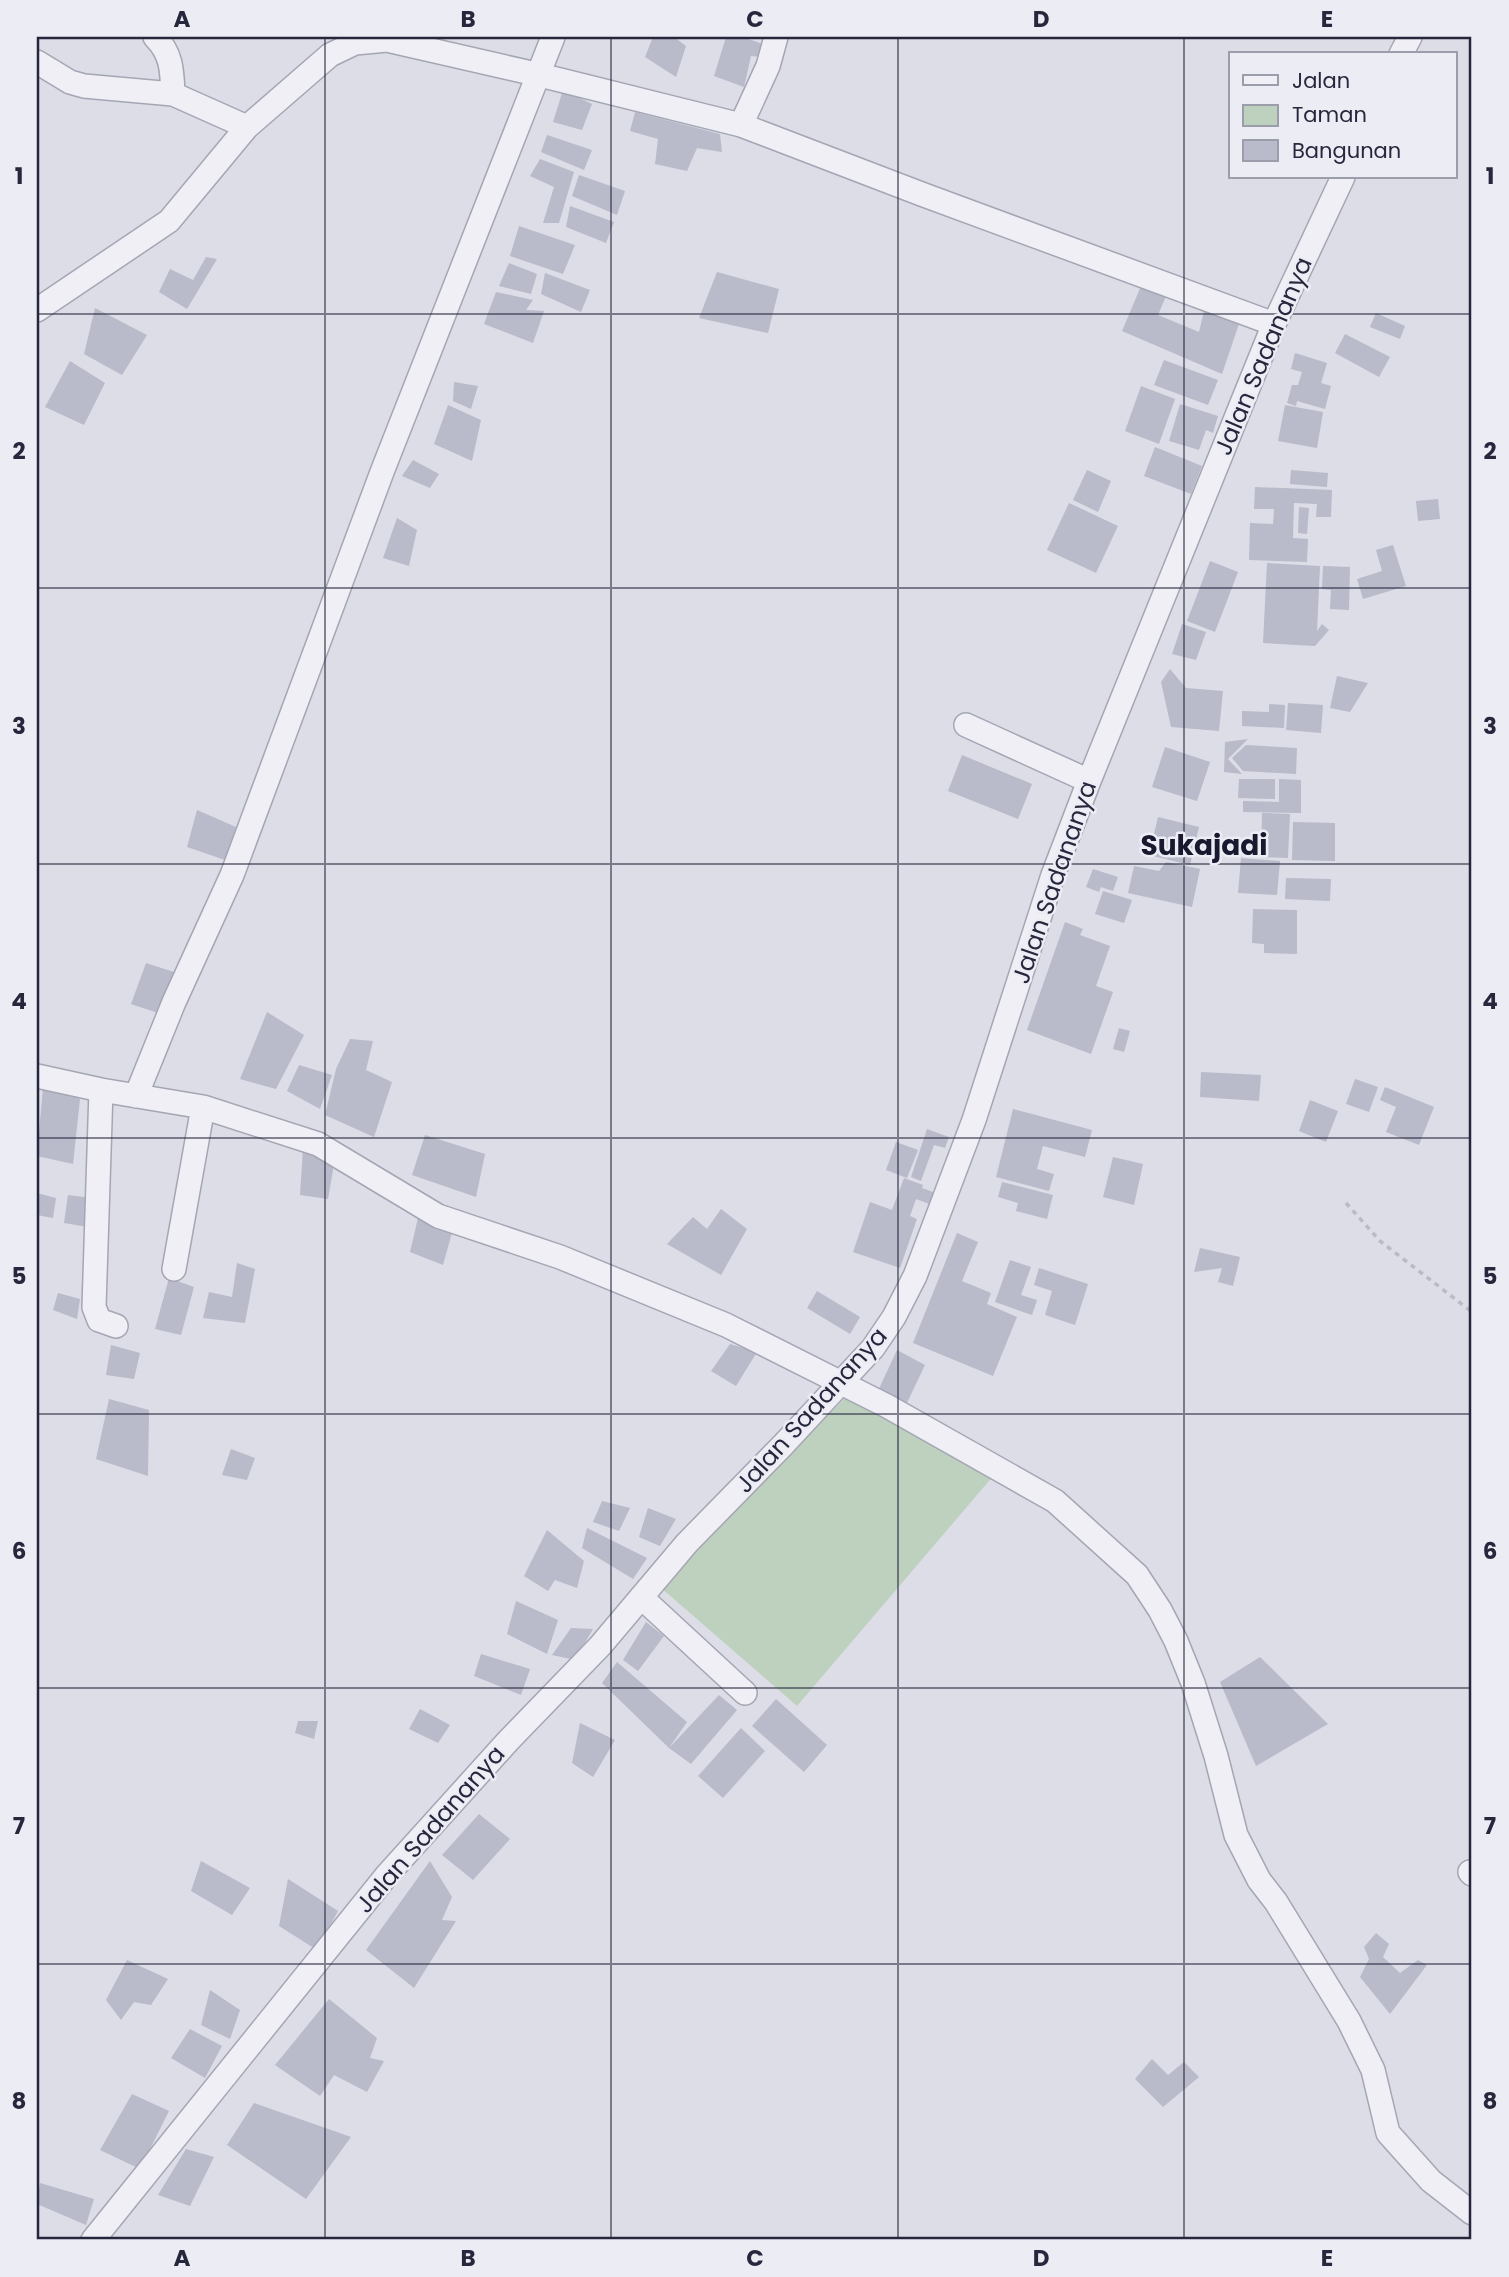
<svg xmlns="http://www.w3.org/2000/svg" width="1509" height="2277" font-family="Poppins,sans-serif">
<rect width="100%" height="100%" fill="#dcdde7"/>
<path fill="#bdd1be" d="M851 1392 994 1475 797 1706 660 1587Z"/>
<path fill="#b9baca" d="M653 37H674L686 46 676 77 645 57Z
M726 37H743L768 46 763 57 751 56 744 87 714 76Z
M563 90 592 104 582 130 553 122Z
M635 112 720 134 722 152 697 148 687 171 655 164 658 139 630 131Z
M547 135 592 150 584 170 541 152Z
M540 159 574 172 559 223H543L554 187 530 176Z
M579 175 625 191 617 215 572 196Z
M570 206 614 222 606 243 566 227Z
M519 226 575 245 563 274 510 256Z
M206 257 217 259 187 309 159 292 170 269 193 280Z
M509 263 537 274 531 294 499 286Z
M717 272 779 289 768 333 699 318Z
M545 273 590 290 581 312 541 294Z
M1144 279 1169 289 1158 315 1199 332 1205 307 1240 321 1222 374 1122 331Z
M496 292 533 300 526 310 544 311 533 343 484 324Z
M95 308 147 335 122 375 84 354Z
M1376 313 1405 326 1400 339 1370 327Z
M1345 334 1390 357 1379 377 1335 353Z
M1295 353 1327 363 1321 383 1331 386 1325 409 1297 401 1296 406 1287 403 1292 385H1298L1302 372 1291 369Z
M1164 360 1218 380 1208 405 1154 385Z
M70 361 105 383 84 425 45 407Z
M454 382 478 386 471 409 453 401Z
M1141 386 1175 399 1159 444 1125 431Z
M1180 404 1218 416 1213 433 1206 430 1199 450 1169 441Z
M448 405 481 420 472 461 434 444Z
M1285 405 1323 412 1317 448 1278 441Z
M1155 447 1202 466 1191 494 1144 476Z
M413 460 439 474 430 488 402 476Z
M1087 470 1111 481 1098 512 1073 500Z
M1291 470 1328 473 1327 487 1290 484Z
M1255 487 1332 490 1331 517H1316L1317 504 1294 503 1293 538 1308 539 1307 562 1249 560 1250 523 1273 524 1274 509H1254Z
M1438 499 1440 519 1418 521 1416 501Z
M1069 503 1118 526 1096 573 1047 550Z
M1299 507 1309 508 1307 534 1298 533Z
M397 518 417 530 409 566 383 558Z
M1393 545 1406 586 1363 599 1357 579 1382 571 1376 550Z
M1210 561 1238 572 1215 632 1187 621Z
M1267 563 1320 566 1317 631 1322 624 1329 630 1315 646 1263 643Z
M1323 566 1350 567 1349 610 1330 609 1331 590 1322 589Z
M1182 624 1206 632 1196 660 1172 654Z
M1170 669 1186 688 1223 691 1219 731 1171 727 1161 682Z
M1337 676 1368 683 1350 712 1330 708Z
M1288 703 1323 705 1321 733 1286 730Z
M1269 704 1285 705 1284 728 1242 726V711L1269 712Z
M1248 739 1228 759 1242 774 1224 772 1225 742Z
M1246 745 1297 748 1296 774 1243 771 1232 758Z
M1165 747 1210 762 1197 801 1152 787Z
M962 755 1032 784 1018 819 948 791Z
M1239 779H1275V799L1238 798Z
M1279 779 1301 780V813L1243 812V801L1279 802Z
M197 810 236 827 225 860 187 847Z
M1262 813 1290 814 1288 858 1261 857Z
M1158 817 1199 827 1190 865 1149 855Z
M1293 822 1335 823V861L1292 860Z
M1241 858 1280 861 1277 895 1238 893Z
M1166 862 1200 869 1192 907 1128 893 1134 866 1159 871Z
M1093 869 1118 877 1113 891 1101 887 1099 892 1086 887Z
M1286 878 1331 879 1330 901 1285 899Z
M1103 891 1132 900 1124 923 1095 914Z
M1253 909 1297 910V954L1264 953V944L1252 943Z
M1065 922 1083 929 1080 935 1110 946 1096 986 1113 992 1091 1054 1027 1030Z
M146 963 177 973 161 1014 131 1004Z
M267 1012 304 1035 276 1089 240 1079Z
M1119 1028 1130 1031 1124 1052 1113 1049Z
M350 1039 373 1041 366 1070 392 1082 374 1137 325 1115 336 1069Z
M299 1065 332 1075 320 1109 287 1091Z
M1201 1072 1261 1075 1259 1101 1200 1097Z
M1355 1079 1378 1087 1369 1112 1346 1104Z
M43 1087 80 1099 73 1164 37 1156Z
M1385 1087 1434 1107 1419 1145 1386 1132 1396 1107 1380 1100Z
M1310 1100 1338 1111 1326 1142 1299 1131Z
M1013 1109 1092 1130 1085 1157 1043 1146 1037 1169 1054 1174 1049 1191 996 1177Z
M927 1129 949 1137 945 1148 934 1145 921 1181 911 1177Z
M425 1135 485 1154 476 1197 412 1175Z
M896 1142 918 1150 907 1178 886 1170Z
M303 1148 334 1164 328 1199 300 1195Z
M1113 1157 1143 1164 1134 1205 1103 1197Z
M904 1178 923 1185 922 1188 936 1193 932 1205 916 1199 910 1216 917 1219 900 1268 853 1252 870 1202 892 1210Z
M1002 1182 1053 1195 1047 1219 1016 1211 1018 1203 998 1197Z
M37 1193 56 1198 53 1218 37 1215Z
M68 1195 92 1198 88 1227 64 1223Z
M721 1209 747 1229 721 1275 667 1244 693 1217 707 1229Z
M418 1218 453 1229 443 1265 410 1252Z
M957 1233 978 1242 962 1281 991 1293 987 1304 1017 1317 993 1376 913 1343Z
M1200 1248 1240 1257 1233 1286 1218 1282 1222 1268 1194 1272Z
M1010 1260 1031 1267 1021 1295 1037 1300 1032 1315 995 1302Z
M237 1263 255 1269 245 1323 203 1318 209 1292 232 1297Z
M1039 1268 1088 1284 1075 1325 1045 1315 1052 1291 1034 1285Z
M169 1278 194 1287 181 1335 155 1329Z
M817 1291 860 1317 850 1334 807 1308Z
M58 1293 80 1299 77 1319 53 1310Z
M730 1344 757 1352 736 1386 711 1371Z
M111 1345 140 1353 134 1379 106 1375Z
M897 1350 925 1365 905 1407 877 1393Z
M109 1399 149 1410 148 1476 96 1459Z
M231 1449 255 1458 247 1480 222 1475Z
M602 1501 630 1508 619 1531 593 1522Z
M648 1508 676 1519 660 1546 639 1537Z
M587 1528 647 1558 633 1579 582 1548Z
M547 1530 584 1561 577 1588 555 1580 548 1591 524 1576Z
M516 1601 558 1620 547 1654 507 1634Z
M646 1622 664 1636 638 1671 623 1660Z
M571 1628 593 1629 575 1660 552 1655Z
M481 1654 530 1669 521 1695 474 1676Z
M1260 1657 1328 1724 1256 1766 1220 1682Z
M617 1662 687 1722 669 1748 602 1683Z
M719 1695 737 1710 691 1764 669 1748Z
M776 1699 827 1745 804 1772 752 1726Z
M420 1709 450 1725 438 1743 409 1729Z
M298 1721H318L314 1739 295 1733Z
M580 1723 615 1740 593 1777 572 1763Z
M741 1728 765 1751 723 1798 698 1776Z
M479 1814 510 1839 473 1880 442 1855Z
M201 1861 250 1888 232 1915 191 1891Z
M430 1861 452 1897 442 1920 456 1921 414 1988 366 1950Z
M288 1879 338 1911 317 1950 279 1926Z
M1376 1933 1389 1944 1383 1957 1400 1973 1418 1960 1427 1965 1390 2014 1360 1977 1369 1959 1364 1947Z
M127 1960 168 1979 151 2005 134 2002 121 2020 106 2000Z
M210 1990 240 2010 230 2039 201 2025Z
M329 1999 377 2038 370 2058 384 2061 367 2092 334 2075 320 2096 275 2065Z
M190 2029 222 2046 205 2078 171 2058Z
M1152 2059 1168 2075 1184 2062 1199 2077 1163 2107 1135 2079Z
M132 2094 169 2111 140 2169 100 2150Z
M254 2103 351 2137 306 2199 227 2145Z
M186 2149 214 2157 190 2206 158 2195Z
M40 2183 94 2199 86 2225 37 2204Z"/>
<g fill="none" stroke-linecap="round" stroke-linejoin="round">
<g stroke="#a5a6b4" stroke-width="26">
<path id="minor" d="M155 37C172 54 172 71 173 94
M1401 54 1410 37
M37 62 70 82 84 86 173 94 247 127
M741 125 768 66 776 37
M37 310 169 221 247 127 330 55 355 43 387 40 540 75 741 125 924 195 1274 324
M966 725 1089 781
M37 1076 101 1090 203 1107 318 1144 438 1216 560 1257 726 1325 887 1406 1055 1501 1137 1575 1160 1610 1176 1641 1193 1683 1216 1756 1236 1835 1259 1880 1276 1902 1349 2021 1373 2070 1388 2133 1431 2181 1472 2213
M101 1090 94 1307 99 1320 116 1326
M136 1096 174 1002 232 875 382 472 553 37
M174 1269 203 1107
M641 1597 745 1693
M1470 1872 1472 1874
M93 2240 387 1875 508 1741 600 1646 687 1543 783 1445 873 1348 894 1317 915 1276 974 1120 1053 875 1089 781 1274 324 1343 177"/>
</g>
<path stroke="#bbbbc5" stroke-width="3.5" stroke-dasharray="5 5" stroke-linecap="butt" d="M1346 1203 1380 1241 1472 1312"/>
<use href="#minor" stroke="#efeff5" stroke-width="23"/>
</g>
<path fill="none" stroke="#26273d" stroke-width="2" stroke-opacity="0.55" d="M325 37V2240M611 37V2240M898 37V2240M1184 37V2240M37 314H1472M37 588H1472M37 864H1472M37 1138H1472M37 1414H1472M37 1688H1472M37 1964H1472"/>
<g text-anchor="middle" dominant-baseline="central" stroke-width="5" stroke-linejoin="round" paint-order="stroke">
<g font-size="24" fill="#26273d" stroke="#ebecf4">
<text transform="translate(1263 356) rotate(-67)">Jalan Sadananya</text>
<text transform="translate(1054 882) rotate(-71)">Jalan Sadananya</text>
<text transform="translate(811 1410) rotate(-48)">Jalan Sadananya</text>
<text transform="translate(430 1829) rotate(-49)">Jalan Sadananya</text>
</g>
<g font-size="28" font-weight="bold" fill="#18192e" stroke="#ebecf4">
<text x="1204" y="845">Sukajadi</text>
</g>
</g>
<rect width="1509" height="2277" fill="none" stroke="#ebecf4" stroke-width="77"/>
<rect x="1229" y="52" width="228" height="126" fill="#ebecf4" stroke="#9c9dab" stroke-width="2"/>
<rect x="1243" y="75" width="35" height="10" fill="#efeff5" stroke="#9c9dab" stroke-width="2"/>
<text x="1292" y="88" font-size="21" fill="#26273d">Jalan</text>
<rect x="1243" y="105" width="35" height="21" fill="#bdd1be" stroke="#9c9dab" stroke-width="2"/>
<text x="1292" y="122" font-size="21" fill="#26273d">Taman</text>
<rect x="1243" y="140" width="35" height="21" fill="#b9baca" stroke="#9c9dab" stroke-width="2"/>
<text x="1292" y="158" font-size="21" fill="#26273d">Bangunan</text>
<rect x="38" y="38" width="1432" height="2200" fill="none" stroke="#26273d" stroke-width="2.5"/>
<g font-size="23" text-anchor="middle" font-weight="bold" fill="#26273d">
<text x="182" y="27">A</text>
<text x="468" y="27">B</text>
<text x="755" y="27">C</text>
<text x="1041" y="27">D</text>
<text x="1327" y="27">E</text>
<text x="19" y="184">1</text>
<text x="1490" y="184">1</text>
<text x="19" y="459">2</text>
<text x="1490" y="459">2</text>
<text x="19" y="734">3</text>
<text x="1490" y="734">3</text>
<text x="19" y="1009">4</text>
<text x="1490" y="1009">4</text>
<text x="19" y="1284">5</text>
<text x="1490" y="1284">5</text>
<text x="19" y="1559">6</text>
<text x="1490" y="1559">6</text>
<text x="19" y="1834">7</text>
<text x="1490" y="1834">7</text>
<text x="19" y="2109">8</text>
<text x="1490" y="2109">8</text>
<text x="182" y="2266">A</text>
<text x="468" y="2266">B</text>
<text x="755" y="2266">C</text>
<text x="1041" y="2266">D</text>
<text x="1327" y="2266">E</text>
</g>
</svg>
